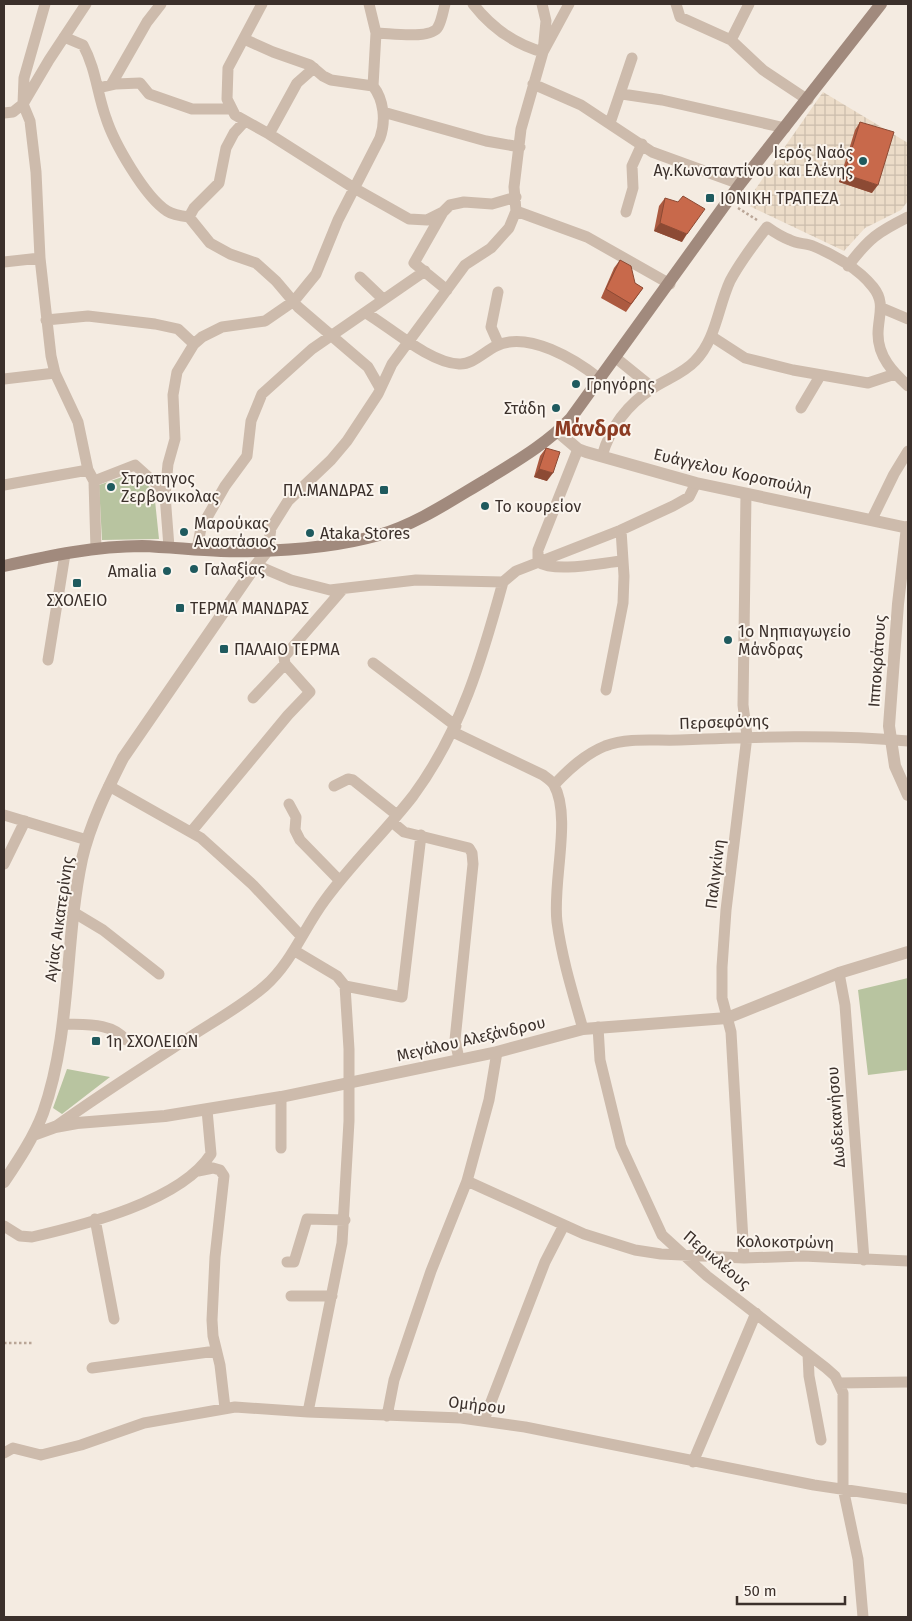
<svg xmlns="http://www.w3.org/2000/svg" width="912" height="1621" font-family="'Fira Sans',sans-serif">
<defs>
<pattern id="plaza-grid" width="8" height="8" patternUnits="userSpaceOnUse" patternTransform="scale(1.25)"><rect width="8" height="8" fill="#ecdcc8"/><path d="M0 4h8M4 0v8" fill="none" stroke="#cbbdac"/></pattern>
</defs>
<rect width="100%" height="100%" fill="#f4ebe1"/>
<path fill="#b8c4a0" d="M134 473 154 491 159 539 102 540 99 485Z
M908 978V1070L868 1075 858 990Z
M67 1069 110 1077 62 1114 53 1108Z"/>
<path fill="url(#plaza-grid)" d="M823 92 908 143V201L901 210 865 228 844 251 745 204Z"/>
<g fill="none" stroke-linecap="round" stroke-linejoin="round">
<path stroke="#b9a596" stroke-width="2.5" stroke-dasharray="2.5 2.5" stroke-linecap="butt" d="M738 208 757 220
M4 1343H32"/>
<path stroke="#cdbbac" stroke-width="11" d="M45 4 24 78 23 104 30 121 36 172 40 258 51 356 55 373 78 422 88 470 94 481 96 549
M262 4 228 68 227 99 235 115 269 134 354 188 409 219 427 220 443 212 450 205 464 202 492 204 516 197
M473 4C491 27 514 44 543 52L546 21 542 4
M676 4 680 17 731 40 763 70 808 100
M376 33C390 33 431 40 438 27 442 20 443 11 445 4
M64 37 83 45C96 69 97 93 106 118 114 143 145 197 167 211 173 215 181 216 189 217L210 243 230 254 256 263 276 281 298 307 368 367 380 388
M244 39 273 52 310 65 323 76 331 80 373 86
M731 40 749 4
M533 84 581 105 652 152 740 184
M111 85 147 22 161 4
M98 88 116 84 140 83 149 94 192 109H230
M622 94 662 100 785 128
M383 112 486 141 520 147
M4 113 13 112 23 104 49 60 86 4
M610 123 632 58
M269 134 297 83 314 68
M516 211 587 237 670 284
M443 212 414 263 447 290
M626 212 633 188 632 166 642 144
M189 217 194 208 219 183 226 148 234 133 245 121
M4 262 40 258
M848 266C869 238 878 232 908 217
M360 277 383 299
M498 292 491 327 499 345
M882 308 908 319
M366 313C391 328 430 363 459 364 472 365 484 352 496 346 528 330 576 360 600 379
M46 320 88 316 155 324 178 329 194 344
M711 336 745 358 793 370 868 383 895 374
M616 358 653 388
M4 379 55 373
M801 408 820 376
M578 449 538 550V562C556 573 600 563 622 561
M602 456C610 428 628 404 653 388 667 379 684 373 695 361 716 340 718 307 730 281 740 262 753 245 767 227 774 232 782 237 790 240 797 244 806 243 813 246 833 254 859 269 873 287 886 303 878 316 878 334 878 357 893 372 908 386
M94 481 135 465 165 492
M4 485 88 470
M872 519 894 474 908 451
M169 547 165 495 168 464 175 439 173 395 177 372 194 344 202 337 222 327 265 321 294 301 316 274 338 220 380 138C386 121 384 100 373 86L376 33 369 4
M197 549 201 528 225 486 247 456 251 421 262 394 312 349 425 271
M268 550 271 528 288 501 331 460 347 441 378 394 392 364 465 265 491 248 509 228 516 211 514 187 521 129 543 52 569 4
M256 565 291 580 330 590 416 580 503 582 516 571 621 530 673 506 689 497 696 483
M48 660 65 554
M373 663 456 726
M606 690 623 603 624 576 621 530
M253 698 285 664
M453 732 543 775C547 778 552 781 554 785 572 817 552 883 557 922 562 959 573 994 583 1029
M554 785C569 769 585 754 605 746 630 737 654 741 680 740 756 737 833 734 908 741
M109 786 201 838 253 885 301 936
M334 786 348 779 353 780 397 815
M289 804 296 817 295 830 300 840 340 881
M4 815 87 840
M392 822 404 832 469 848 472 853 473 864 455 1040 459 1059
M191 832 288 715 310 692 285 664 284 657 343 589
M4 864 25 821
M73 912 103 930 159 974
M295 951 337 976 345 986 349 1049V1121L342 1243 308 1412
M839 973 845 1005 864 1260
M345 986 402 997 421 835
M63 1024C85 1025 111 1022 126 1040
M598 1027 600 1060 621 1146 662 1235 707 1276 826 1368 835 1376 843 1393V1488L858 1559 863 1617
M281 1097V1148
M55 1127C99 1095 145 1066 190 1037 216 1020 242 1006 265 986 292 962 304 928 325 900 352 863 385 832 413 796 461 731 482 659 503 582
M198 1171 213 1168 220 1170 224 1176 215 1257 212 1320 213 1336 220 1365 225 1408
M467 1181 584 1234 635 1250 661 1254 744 1258 803 1256 908 1261
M95 1219 114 1319
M4 1226 20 1236 32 1237C84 1225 181 1201 211 1154L207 1110
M744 1258 731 1032 722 998V967L726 910 747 736 743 705 746 494
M287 1262H294L307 1219 345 1220
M291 1296H332
M808 1354 809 1376 821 1440
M92 1368 216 1351
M839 1383 908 1382
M387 1416 394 1380 431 1271 467 1181 489 1100 497 1052
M484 1420 545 1262 564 1225
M4 1453 13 1448 41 1455 81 1445 144 1423 235 1407 308 1412 461 1418 525 1427 814 1485 908 1499
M693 1462 756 1313"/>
<path stroke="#cdbbac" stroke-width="12" d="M558 432 578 449 586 452 696 483 908 528
M907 527 898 604 889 726 895 766 908 795
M33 1135 55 1127 77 1123 165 1116 281 1097 497 1052 583 1029 727 1018 839 973 908 952
M4 1182C18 1161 34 1137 43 1113 72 1031 64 943 82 859 90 824 107 790 123 758L256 565 268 550"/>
<path stroke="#a18a7d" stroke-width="12" d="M4 566C49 556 95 546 142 546 169 547 195 550 221 551 273 552 329 549 379 535 417 524 452 500 486 480 515 462 548 443 571 418L740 184 881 4"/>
</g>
<path fill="#ac5a40" d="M860 122 872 193 839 182 855 130Z
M665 198 682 242 654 231 659 206Z
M620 260 635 283 643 288 626 312 601 298 614 268Z
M546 448 547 481 534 477 540 456Z"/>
<path fill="#8c4a34" d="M844 174 878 185 872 193 839 182Z
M660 223 687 234 682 242 654 231Z
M539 469 553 473 547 481 534 477Z"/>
<path fill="#c8694b" stroke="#8c4a34" d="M860 122 894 132 878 185 844 174Z
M683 196 705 209 687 234 660 223 665 198 678 202Z
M620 260 631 266 635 283 643 288 631 304 606 289Z
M546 448 560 452 553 473 539 469Z"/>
<g fill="#1f5a5e" stroke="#fbf5ee" stroke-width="2">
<circle cx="863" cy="161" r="5"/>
<rect x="705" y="193" width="10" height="10" rx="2.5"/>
<circle cx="576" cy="384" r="5"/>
<circle cx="556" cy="408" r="5"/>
<circle cx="111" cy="487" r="5"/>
<rect x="379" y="485" width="10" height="10" rx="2.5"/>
<circle cx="485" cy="506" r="5"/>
<circle cx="184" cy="532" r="5"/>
<circle cx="310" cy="533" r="5"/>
<circle cx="194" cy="569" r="5"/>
<circle cx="167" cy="571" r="5"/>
<rect x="72" y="578" width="10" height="10" rx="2.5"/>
<rect x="175" y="603" width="10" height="10" rx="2.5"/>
<circle cx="728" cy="640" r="5"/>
<rect x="219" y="644" width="10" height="10" rx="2.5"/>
<rect x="91" y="1036" width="10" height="10" rx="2.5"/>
</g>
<g text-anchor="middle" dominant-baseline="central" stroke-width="4" stroke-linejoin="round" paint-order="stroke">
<g font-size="16" fill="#3b302b" stroke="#fbf5ee" text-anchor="start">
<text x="853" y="152" text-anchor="end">Ιερός Ναός<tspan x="853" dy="18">Αγ.Κωνσταντίνου και Ελένης</tspan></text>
<text x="720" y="198">ΙΟΝΙΚΗ ΤΡΑΠΕΖΑ</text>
<text x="586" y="384">Γρηγόρης</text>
<text x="546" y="408" text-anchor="end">Στάδη</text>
<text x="121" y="478">Στρατηγος<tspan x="121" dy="18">Ζερβονικολας</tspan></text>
<text x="374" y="490" text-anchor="end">ΠΛ.ΜΑΝΔΡΑΣ</text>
<text x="495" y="506">Το κουρείον</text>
<text x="194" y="523">Μαρούκας<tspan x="194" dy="18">Αναστάσιος</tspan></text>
<text x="320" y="533">Ataka Stores</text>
<text x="204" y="569">Γαλαξίας</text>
<text x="157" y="571" text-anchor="end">Amalia</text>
<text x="77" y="600" text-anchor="middle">ΣΧΟΛΕΙΟ</text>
<text x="190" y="608">ΤΕΡΜΑ ΜΑΝΔΡΑΣ</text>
<text x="738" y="631">1ο Νηπιαγωγείο<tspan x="738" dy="18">Μάνδρας</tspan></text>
<text x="234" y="649">ΠΑΛΑΙΟ ΤΕΡΜΑ</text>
<text x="106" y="1041">1η ΣΧΟΛΕΙΩΝ</text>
</g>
<g font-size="16" fill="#3b302b" stroke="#fbf5ee">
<text transform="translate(733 472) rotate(13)">Ευάγγελου Κοροπούλη</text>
<text transform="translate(877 661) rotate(-86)">Ιπποκράτους</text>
<text transform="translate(724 722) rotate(-2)">Περσεφόνης</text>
<text transform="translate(715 874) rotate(-83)">Παλιγκίνη</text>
<text transform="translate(59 919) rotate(-82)">Αγίας Αικατερίνης</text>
<text transform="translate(471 1039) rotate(-13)">Μεγάλου Αλεξάνδρου</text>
<text transform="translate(836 1117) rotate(-94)">Δωδεκανήσου</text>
<text transform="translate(785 1242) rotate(1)">Κολοκοτρώνη</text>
<text transform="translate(717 1260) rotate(40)">Περικλέους</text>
<text transform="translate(477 1405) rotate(7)">Ομήρου</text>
</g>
<g font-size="21" font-weight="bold" fill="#8c3b22" stroke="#fbf5ee">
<text x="593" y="429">Μάνδρα</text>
</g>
</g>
<rect width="912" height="1621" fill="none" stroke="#3b302b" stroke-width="10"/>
<path d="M737 1596v8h108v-8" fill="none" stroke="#3b302b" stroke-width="2.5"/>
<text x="744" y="1596" font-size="15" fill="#3b302b" stroke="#fbf5ee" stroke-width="4" paint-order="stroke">50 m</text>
</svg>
